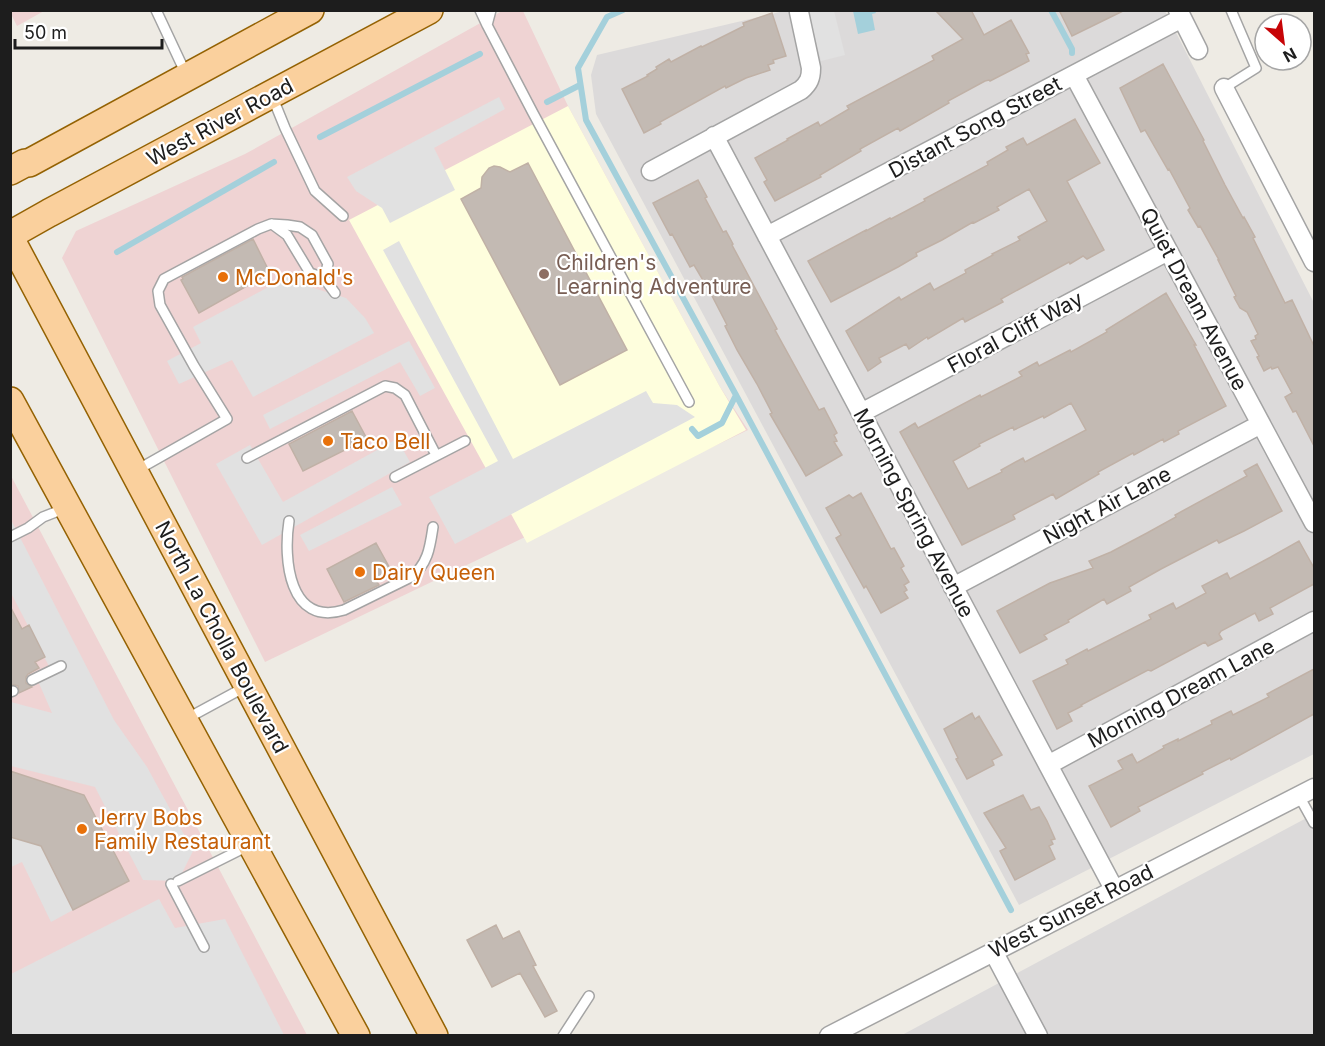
<svg xmlns="http://www.w3.org/2000/svg" width="1325" height="1046" font-family="Inter,sans-serif">
<rect width="100%" height="100%" fill="#eeebe4"/>
<path fill="#dcdada" d="M784 11H1165L1314 303V754L1019 905 596 114 591 75 597 55Z
M1314 814V1035H902Z"/>
<path fill="#efd3d3" d="M10 11 11 10 44 11 17 26 11 14Z
M502 11H523L568 106 720 387 748 430 265 662 62 258 76 231 245 154Z
M10 474 307 1035H11Z"/>
<path fill="#fefedd" d="M568 106 720 387 746 430 527 543 349 220Z"/>
<path fill="#e1e1e1" d="M808 11H834L845 55 821 61Z
M499 97 505 109 434 148 455 190 390 223 382 208 356 191 347 177Z
M399 241 513 459 646 391 653 403 677 405 695 417 455 544 429 497 498 461 383 250Z
M297 272 307 286 346 298 365 318 374 333 253 397 232 360 179 384 167 361 201 343 193 327Z
M409 341 435 388 420 396 400 362 270 429 263 415Z
M397 439 410 462 262 545 216 464 250 445 283 502Z
M392 487 402 505 309 551 300 535Z
M10 518 114 720 147 767 193 851 178 881 143 880 95 787 11 766V702L52 713 38 681 53 674 11 593Z
M12 837 41 846 73 910 51 922 22 862 11 867V838Z
M159 899 175 928 225 919 284 1035 11 1036V974Z"/>
<path fill="#a4d0db" d="M853 11H875L876 13 872 14 875 30 858 34Z"/>
<g fill="none" stroke-linecap="round" stroke-linejoin="round">
<path stroke="#a4d0db" stroke-width="6" d="M623 10 607 17 578 68 586 120 736 395 1011 910
M1051 10 1072 49V53
M547 102 580 85
M320 137 480 54
M117 252 274 162
M692 429 698 436 722 423 736 395"/>
</g>
<path fill="#c3bab3" stroke="#c0b1a6" stroke-width="1.5" fill-rule="evenodd" d="M935 10H971L984 35 1011 20 1029 53 1026 54 1029 61 990 81 989 80 985 81 948 101 949 103 900 131 898 128 860 149 861 151 820 175 821 177 775 201 764 182 767 180 755 158 788 140 787 139 818 122 820 126 849 109 847 106 934 60 932 56 963 39Z
M1059 10H1125L1072 36Z
M772 13 786 56 773 60 774 63 768 65 770 70 746 78 726 88 725 86 660 122 661 124 644 133 622 89 648 76 647 75 657 69 656 67 669 59 671 62 701 46 702 47 744 26 743 23Z
M1163 64 1204 140 1203 141 1225 185 1243 218 1244 217 1255 237 1253 238 1285 303 1292 300 1314 346V446L1296 411 1293 412 1285 397 1292 393 1278 367 1272 369 1271 367 1264 371 1257 357 1259 356 1251 341 1256 339 1255 336 1258 334 1247 312 1240 308 1234 297 1236 296 1218 260H1219L1200 226 1198 227 1188 210 1190 208 1169 169 1168 170 1145 130 1141 132 1120 88Z
M1075 119 1100 163 1067 181 1104 250 1087 259 1083 256 1070 264 1069 262 1001 299 1003 302 965 322 963 318 928 339 927 337 909 349 906 344 879 358 881 362 868 371 846 331 899 297 901 300 930 283 934 290 966 273 965 270 993 255 992 254 1020 240 1018 237 1047 221 1029 189 997 207 999 210 974 223 973 222 942 240 916 253 917 256 898 267 831 302 808 261 866 230V231L890 218 891 219 925 201 924 199 988 165 987 162 1008 150 1006 147 1023 138 1027 145Z
M528 163 627 350 560 385 461 199 481 188 482 177 489 168 494 166 500 167 510 172Z
M698 180 707 197 705 198 723 232 726 231 733 244 732 245 777 329 775 330 819 410 824 408 837 433 834 435 837 441 834 442 842 455 806 476 770 414 772 413 757 384 737 350 725 326 727 325 710 292 694 265 690 267 672 234 670 235 653 203Z
M253 239 270 273 199 313 181 280 183 279 182 277Z
M1166 293 1196 345H1194L1226 406 1178 431 1179 434 1164 442 1163 439 1134 455 1133 453 1098 472 1099 474 1056 499 1053 494 1013 515 1015 519 962 545 900 432 915 423 918 428 980 395 981 397 1022 376 1019 372 1037 362 1039 366 1070 350 1071 352 1107 332 1106 330ZM1071 403 1086 430 1025 462 1023 458 1001 470 1002 472 968 489 953 461 980 446 979 444 1013 427 1014 430 1043 416 1044 418Z
M352 411 367 439 303 471 289 444Z
M1257 464 1282 511 1244 531 1219 543 1217 540 1161 569 1129 587 1131 591 1107 604 1104 599 1068 620 1069 622 1044 635 1047 639 1020 653 997 611 1050 583 1093 568 1089 561 1111 552 1147 533 1176 517 1175 515 1247 476 1244 471Z
M861 493 891 549 894 548 904 566 901 568 909 582 904 585 907 590 904 592 908 598 881 613 866 586 864 588 836 538 841 535 826 508 849 495 853 498Z
M1299 541 1314 568V584L1270 608 1273 614 1259 621 1255 613 1221 631 1219 634 1222 639 1208 646 1205 642 1151 671 1148 670 1081 705 1082 706 1068 713 1072 721 1057 729 1033 681 1068 664 1066 660 1087 649 1088 651 1151 619 1149 615 1173 603 1176 609 1206 593 1202 586 1227 573 1230 579 1269 558Z
M376 543 393 574 377 582 379 585 344 602 327 569Z
M10 606 22 629 29 625 45 657 35 662 39 668 28 674 26 677V683L32 687 19 693 18 686 15 685H10Z
M1314 669V714L1231 760 1230 758 1202 772 1203 774 1138 807 1140 811 1111 827 1089 786 1123 769 1118 761 1132 754 1137 763 1164 748 1163 746 1178 739V741L1212 724 1211 721 1231 711 1233 715 1269 697 1267 694Z
M972 713 975 719 979 716 1002 755 992 760 994 765 967 779 956 759 958 758 944 729Z
M10 771 84 795 129 881 73 910 41 846 10 837Z
M1023 795 1031 810 1039 807 1047 821 1055 839 1051 840 1053 844 1049 846 1055 859 1015 880 1000 851 1006 848 984 813Z
M496 925 503 939 519 931 536 965 533 966 557 1011 545 1017 520 973 492 987 467 940Z"/>
<g fill="none" stroke-linecap="round" stroke-linejoin="round">
<g stroke="#a4a4a4" stroke-width="12">
<path id="service" d="M156 10 186 74
M480 10 487 25 491 10
M487 25 533 113 689 402
M1224 88 1256 68 1231 10
M272 96 285 128 315 191 343 216
M272 224 287 235 310 273 324 278 335 293
M247 458 385 386 395 388 405 395 436 455
M137 470 227 419 194 366 160 305 158 291 164 279 258 229 271 224 287 225 300 227 312 235 328 264 324 278
M395 477 465 441
M289 521C283 559 289 627 344 610L411 577C428 564 430 547 433 527
M10 537 28 528 43 517 66 508
M32 680 61 666
M10 692 13 691
M186 719 245 687
M1299 796 1314 823
M178 881 250 845
M171 884 204 947
M563 1036 589 996"/>
</g>
<g stroke="#a4a4a4" stroke-width="21">
<path id="minor" d="M1178 10 1198 50
M1074 75 1314 523
M1224 88 1314 262
M714 136 1114 889
M651 171 801 90C809 83 811 78 811 68L799 12
M767 236 1182 18
M861 413 1168 251
M953 587 1261 424
M1048 765 1314 621
M993 951 1038 1036
M829 1036 1314 788"/>
</g>
<g stroke="#946203" stroke-width="30">
<path id="primary" d="M10 171 25 163H29L310 10
M10 235 49 213 429 10
M10 238 434 1036
M10 401 356 1036"/>
</g>
<use href="#service" stroke="#fff" stroke-width="9"/>
<use href="#minor" stroke="#fff" stroke-width="18"/>
<use href="#primary" stroke="#fad09d" stroke-width="27"/>
</g>
<circle fill="#8d6e63" stroke="#fff" stroke-width="2" cx="544" cy="274" r="6"/>
<g fill="#e8710a" stroke="#fff" stroke-width="2">
<circle cx="223" cy="277" r="6"/>
<circle cx="328" cy="441" r="6"/>
<circle cx="360" cy="572" r="6"/>
<circle cx="82" cy="829" r="6"/>
</g>
<g text-anchor="middle" dominant-baseline="central" stroke-width="4.5" stroke-linejoin="round" paint-order="stroke">
<g font-size="21" fill="#1d1d1d" stroke="#fff">
<text transform="translate(220 122) rotate(-28)">West River Road</text>
<text transform="translate(975 127) rotate(-28)">Distant Song Street</text>
<text transform="translate(1194 299) rotate(62)">Quiet Dream Avenue</text>
<text transform="translate(1015 332) rotate(-28)">Floral Cliff Way</text>
<text transform="translate(1107 505) rotate(-28)">Night Air Lane</text>
<text transform="translate(914 513) rotate(62)">Morning Spring Avenue</text>
<text transform="translate(222 637) rotate(62)">North La Cholla Boulevard</text>
<text transform="translate(1181 693) rotate(-28)">Morning Dream Lane</text>
<text transform="translate(1071 911) rotate(-27)">West Sunset Road</text>
</g>
<g font-size="21" fill="#785e54" stroke="#fff" text-anchor="start">
<text x="556" y="262">Children's<tspan x="556" dy="24">Learning Adventure</tspan></text>
</g>
<g font-size="21" fill="#c56008" stroke="#fff" text-anchor="start">
<text x="235" y="277">McDonald's</text>
<text x="340" y="441">Taco Bell</text>
<text x="372" y="572">Dairy Queen</text>
<text x="94" y="817">Jerry Bobs<tspan x="94" dy="24">Family Restaurant</tspan></text>
</g>
</g>
<rect width="1325" height="1046" fill="none" stroke="#1d1d1d" stroke-width="24"/>
<g transform="translate(1283 42) rotate(152)"><circle r="28" fill="#ffffff" stroke="#a5a5a5" stroke-width="1.5"/>
<path d="M0-4.5L10 22L0 15L-10 22Z" fill="#c70407"/>
<text y="-9" font-size="16" font-weight="bold" text-anchor="middle" fill="#1d1d1d">N</text>
</g>
<path d="M15 39v9h147v-9" fill="none" stroke="#1d1d1d" stroke-width="3"/>
<text x="24" y="39" font-size="18" fill="#1d1d1d" stroke="#ffffff" stroke-width="4.5" paint-order="stroke">50 m</text>
</svg>
